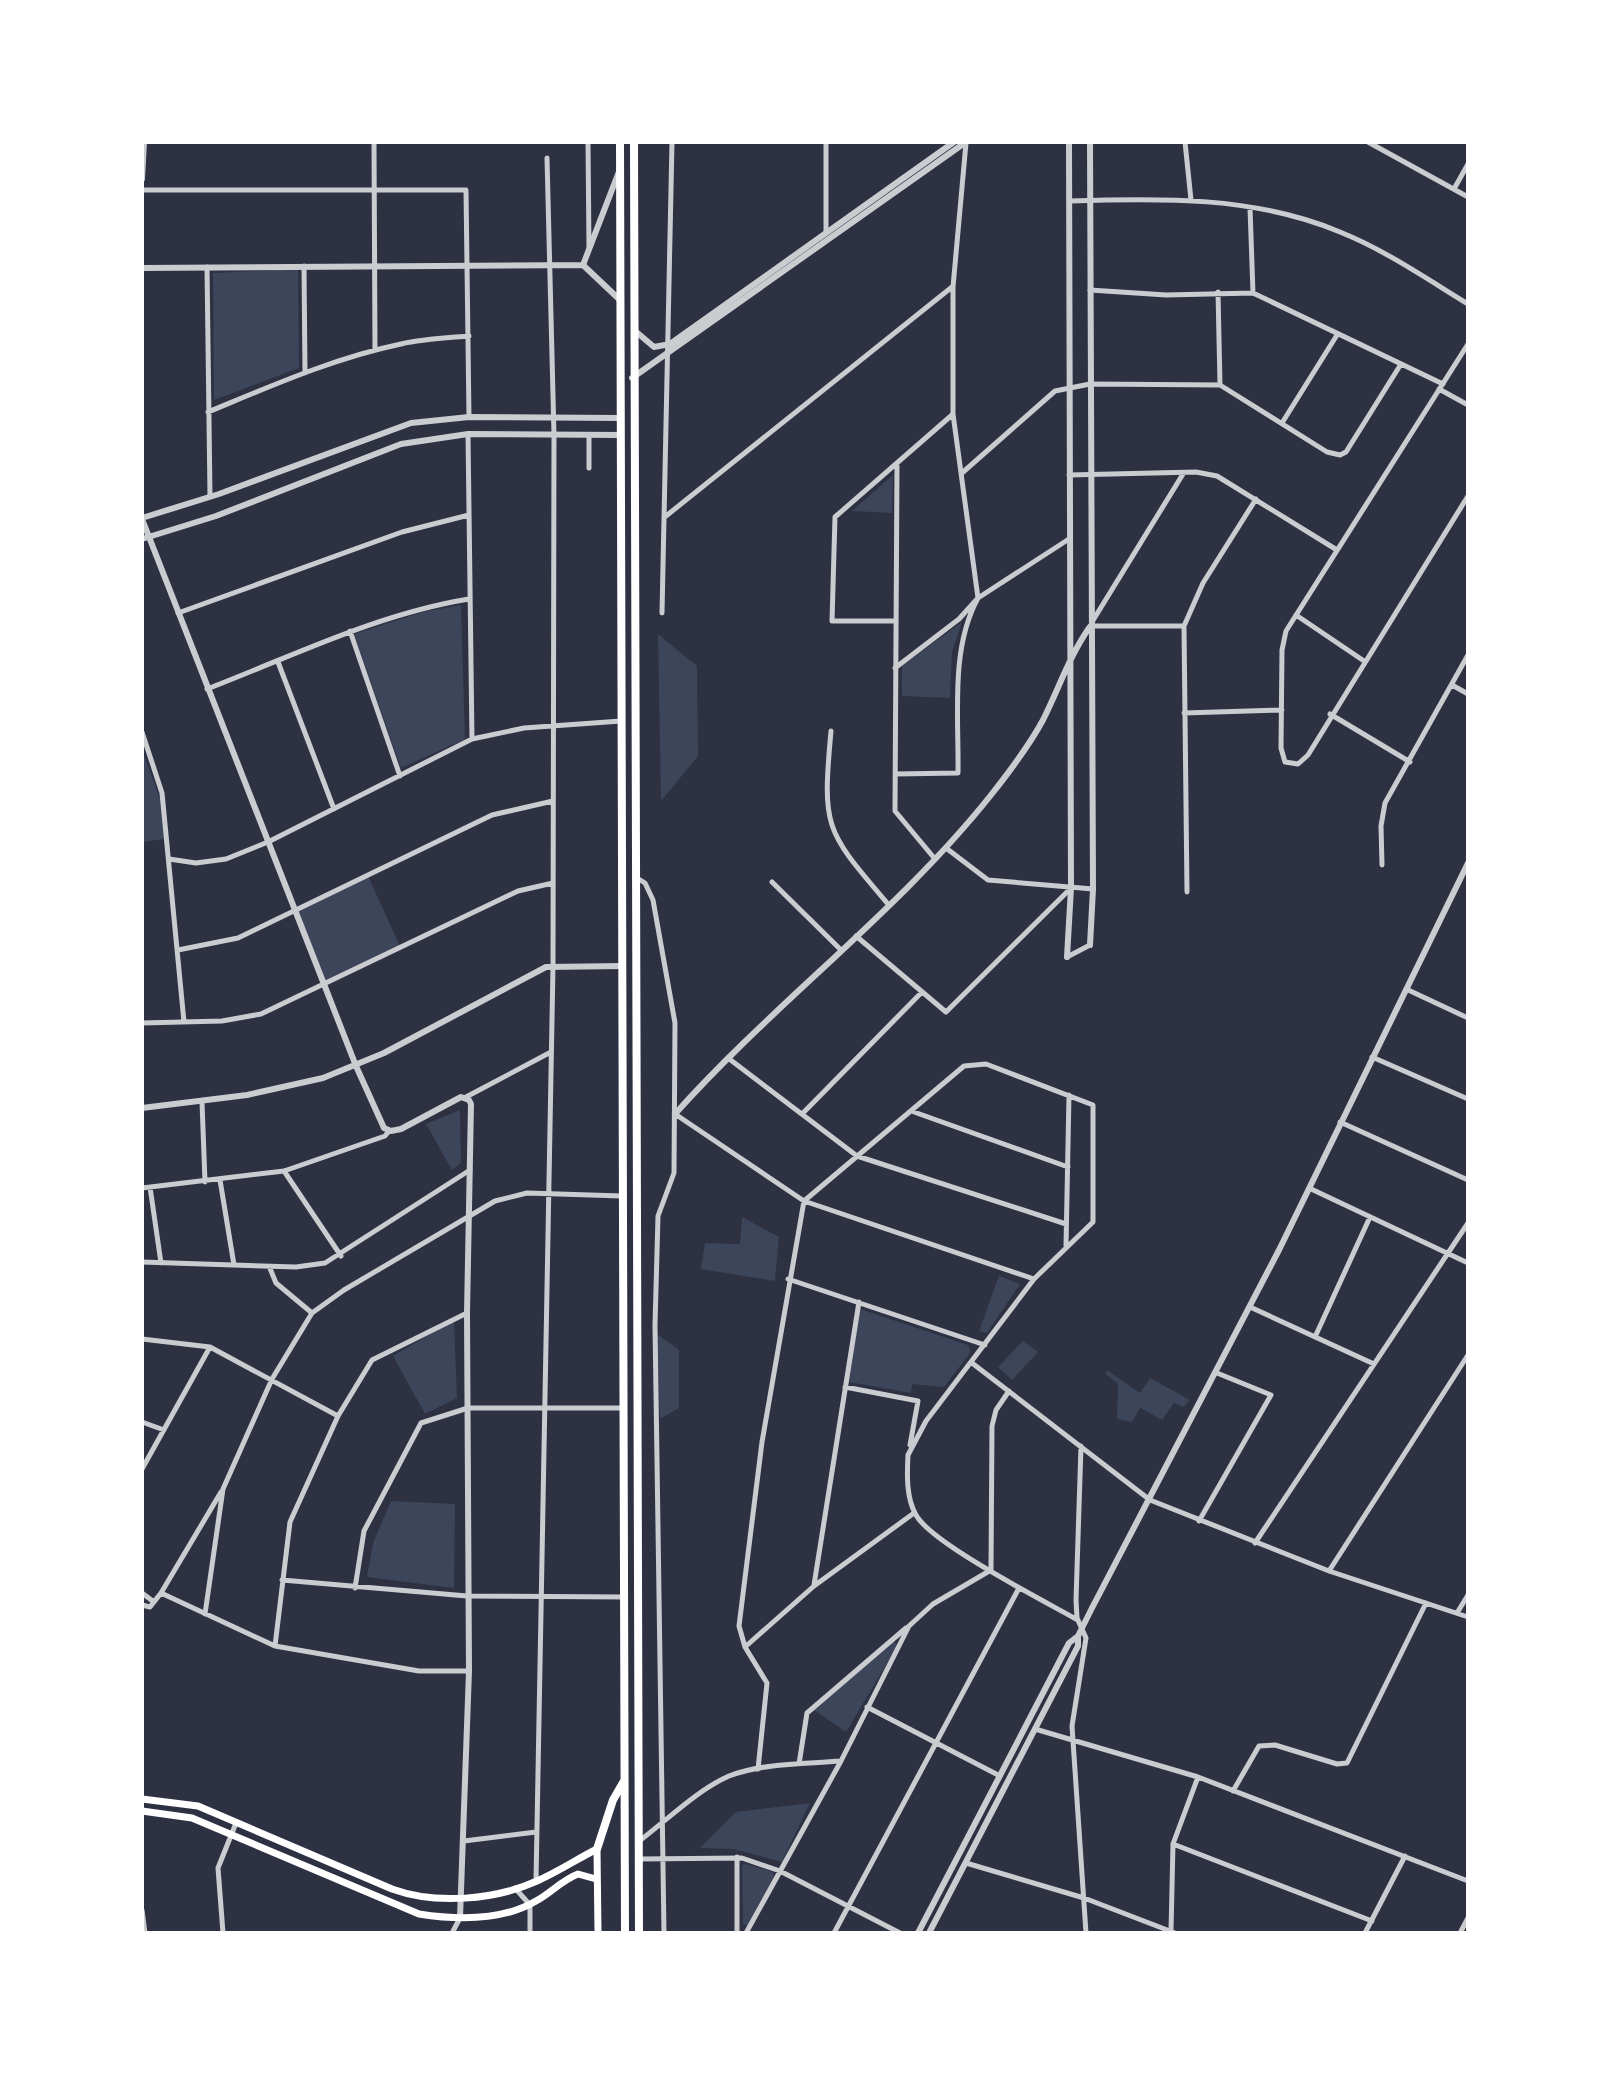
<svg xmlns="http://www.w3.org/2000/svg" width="1610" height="2075" font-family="Inter,sans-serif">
<rect width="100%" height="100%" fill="#2d3142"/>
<path fill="#3c4559" d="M298 269 299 368 214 400 213 273Z
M893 475 892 513 852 511Z
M461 605 465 739 401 768 354 634 423 612Z
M962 622 952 652 950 698 902 696V666Z
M658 634 697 666 698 756 661 801Z
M142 749 160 799 164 839 142 842Z
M368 876 400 946 323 985 295 912Z
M460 1110 461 1163 452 1170 426 1124Z
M742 1217 779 1237 775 1281 701 1269 705 1243 740 1244Z
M999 1276 1020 1284 987 1333 979 1331Z
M860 1309 968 1345 971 1352 944 1387 912 1384 911 1393 849 1382Z
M454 1320 457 1398 425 1414 393 1356Z
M657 1334 679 1350V1408L660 1419Z
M1023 1341 1038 1352 1012 1380 998 1367Z
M1107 1370 1140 1393 1150 1378 1190 1400 1183 1407 1174 1403 1162 1420 1140 1408 1132 1422 1117 1419 1118 1384 1106 1374Z
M391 1501 455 1504 454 1588 367 1577 373 1543Z
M892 1641 898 1645 846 1732 814 1710Z
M810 1803 782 1862 734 1849 700 1848 736 1812Z
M746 1864 773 1872 774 1876 747 1926 743 1924 742 1865Z"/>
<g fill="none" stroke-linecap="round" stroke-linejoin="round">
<path stroke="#caccd0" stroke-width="5" d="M374 142 375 350
M588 142 589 248
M826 142V233
M1185 142 1191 200
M1368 142 1468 197
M1454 189 1468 164
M142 190H466L469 417
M1070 201C1160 198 1255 196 1340 232 1385 250 1427 279 1468 304
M1250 208 1253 293 1443 384
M304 266 305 373
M207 267 210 496
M1090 290 1166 295 1253 293
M1218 292 1220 385
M1468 344 1286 631 1282 650 1281 748 1285 762 1298 764 1308 755 1468 496
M1439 389 1468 405
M208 412C271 386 334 358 401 344 423 339 446 338 469 336
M1282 423 1337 335
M468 434 472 739
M897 465 895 811 935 859
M589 468V435
M962 473 1055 391 1090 384 1220 385 1327 452 1340 455 1346 452 1401 364
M1069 475 1196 472 1217 476 1337 550
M666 516 952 287
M178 613 402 532 469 515
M662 613 672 142
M1296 615 1364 661
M895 621H832L835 517 952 415
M1092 622 1183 474
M1090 626H1184
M350 631 400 776
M278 662 334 809
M895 668 959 619 978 598 1069 539
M1452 685 1468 694
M207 689C293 656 377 614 469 599
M1184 713 1282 710
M1330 714 1410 762
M831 731C822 829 825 830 888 904
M142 732 162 793 184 1022
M895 774 958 773C959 716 950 649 978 598L953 414V287L966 143
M946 848 988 880 1093 889
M169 859 196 863 226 859 268 842 472 739 524 728 621 721
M1382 865 1381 826 1385 803 1468 655
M637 878 645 883 653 900 675 1023 674 1173 658 1216 655 1325 664 1933
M772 882 840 949
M1187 892 1184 626 1203 583 1256 499
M856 936 946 1012 1071 888
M178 950 238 938 492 815 553 801
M1067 957 1090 945
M1406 989 1468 1018
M142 1023 222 1021 261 1014 518 891 553 883
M1372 1057 1468 1099
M728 1058 857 1156 1066 1224
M466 1097 551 1052
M202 1102 205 1182
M914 1112 1068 1167
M803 1113 922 992
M675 1114 804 1201 1034 1279
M1340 1122 1468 1180
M284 1171 341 1256
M220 1180 234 1265
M150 1187 161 1263
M142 1188 284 1171 385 1136 389 1131
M1309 1188 1468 1263
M1066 1246 1069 1095
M142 1262 296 1267 325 1263 470 1170
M269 1266 276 1283 312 1313
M788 1279 985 1345
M1250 1307 1374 1364
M1315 1337 1370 1217
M142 1339 210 1347 338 1416
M972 1363 1150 1500 1329 1571 1468 1617
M845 1387 918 1401 910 1445
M142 1422 164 1430
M1081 1446 1076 1600 1077 1618 1086 1638 1072 1726 1086 1933
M908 1455C907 1474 906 1498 916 1515 931 1543 1044 1601 1076 1619
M142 1469 210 1347
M1199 1521 1271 1395 1217 1373
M1255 1543 1468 1223
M1329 1571 1468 1355
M282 1580 467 1596 625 1597
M814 1585 859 1302
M355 1588 364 1531 421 1423 468 1408H623
M142 1593 154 1602
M161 1593 275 1646 419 1671H469
M142 1605 150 1607 161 1593 221 1492
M1457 1613 1468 1595
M205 1614 223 1489 272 1379 312 1313 344 1290 495 1201 527 1193 622 1196
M275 1646 290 1522 338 1416 372 1360 467 1313
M745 1647 739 1626 762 1442 804 1201 964 1066 986 1064 1093 1105V1222L1034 1279 926 1421 908 1455
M867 1707 1000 1776
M1035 1729 1198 1777 1468 1881
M799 1764 807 1713 906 1628
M758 1769 767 1683 745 1647 814 1586 914 1513
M1233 1791 1259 1746 1275 1745 1337 1764 1347 1763 1426 1603
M464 1841 536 1832
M638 1842C666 1821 697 1790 729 1776 763 1763 804 1764 840 1761
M1173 1844 1372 1921
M737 1857V1933
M639 1859 742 1858 780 1871 900 1933
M966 1863 1084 1898 1175 1933
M536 1881 553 966 554 435 547 158
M515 1888 530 1905V1933
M142 1910 145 1933
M1171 1931 1173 1844 1198 1777
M223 1933 218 1868 236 1823
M452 1933 460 1918
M746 1933 841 1761 909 1626 933 1604 991 1570 992 1426 996 1410 1009 1391
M834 1933 1019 1588
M1365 1933 1405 1856
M1460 1933 1468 1918"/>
<path stroke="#caccd0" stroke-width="6" d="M1090 142 1093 889 1090 945
M142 179 144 142
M583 265 620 169
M142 268 583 265 620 300
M634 330 654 347 670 344 954 142
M632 378 966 142
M142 518 219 494 411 423 469 417 620 418
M142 519 356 1066 384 1128 391 1131 401 1129 461 1097 469 1100 471 1104 467 1313 469 1671 460 1918
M142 539 216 516 401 444 468 434 620 435
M1067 957 1071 888 1069 142
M142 1108 247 1095 323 1078 384 1053 546 967 622 966
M675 1114C775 1002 898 912 991 795 1010 771 1029 746 1043 720 1059 688 1069 657 1089 628
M918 1933 1069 1643 1078 1636
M929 1933 1078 1646V1636L1092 1608 1279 1250 1468 863"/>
<path stroke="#fff" stroke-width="7" d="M142 1799 198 1806 392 1889C436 1905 495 1900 537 1881 558 1872 577 1859 597 1849L598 1933
M142 1811 192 1818 419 1914C457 1920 502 1921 536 1901 551 1893 562 1880 578 1874L596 1879"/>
<path stroke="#fff" stroke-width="8" d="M620 142 625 1933
M634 142 639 1933
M597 1849 613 1800 624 1781"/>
</g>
<rect width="1610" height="2075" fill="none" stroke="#ffffff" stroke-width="288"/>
</svg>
